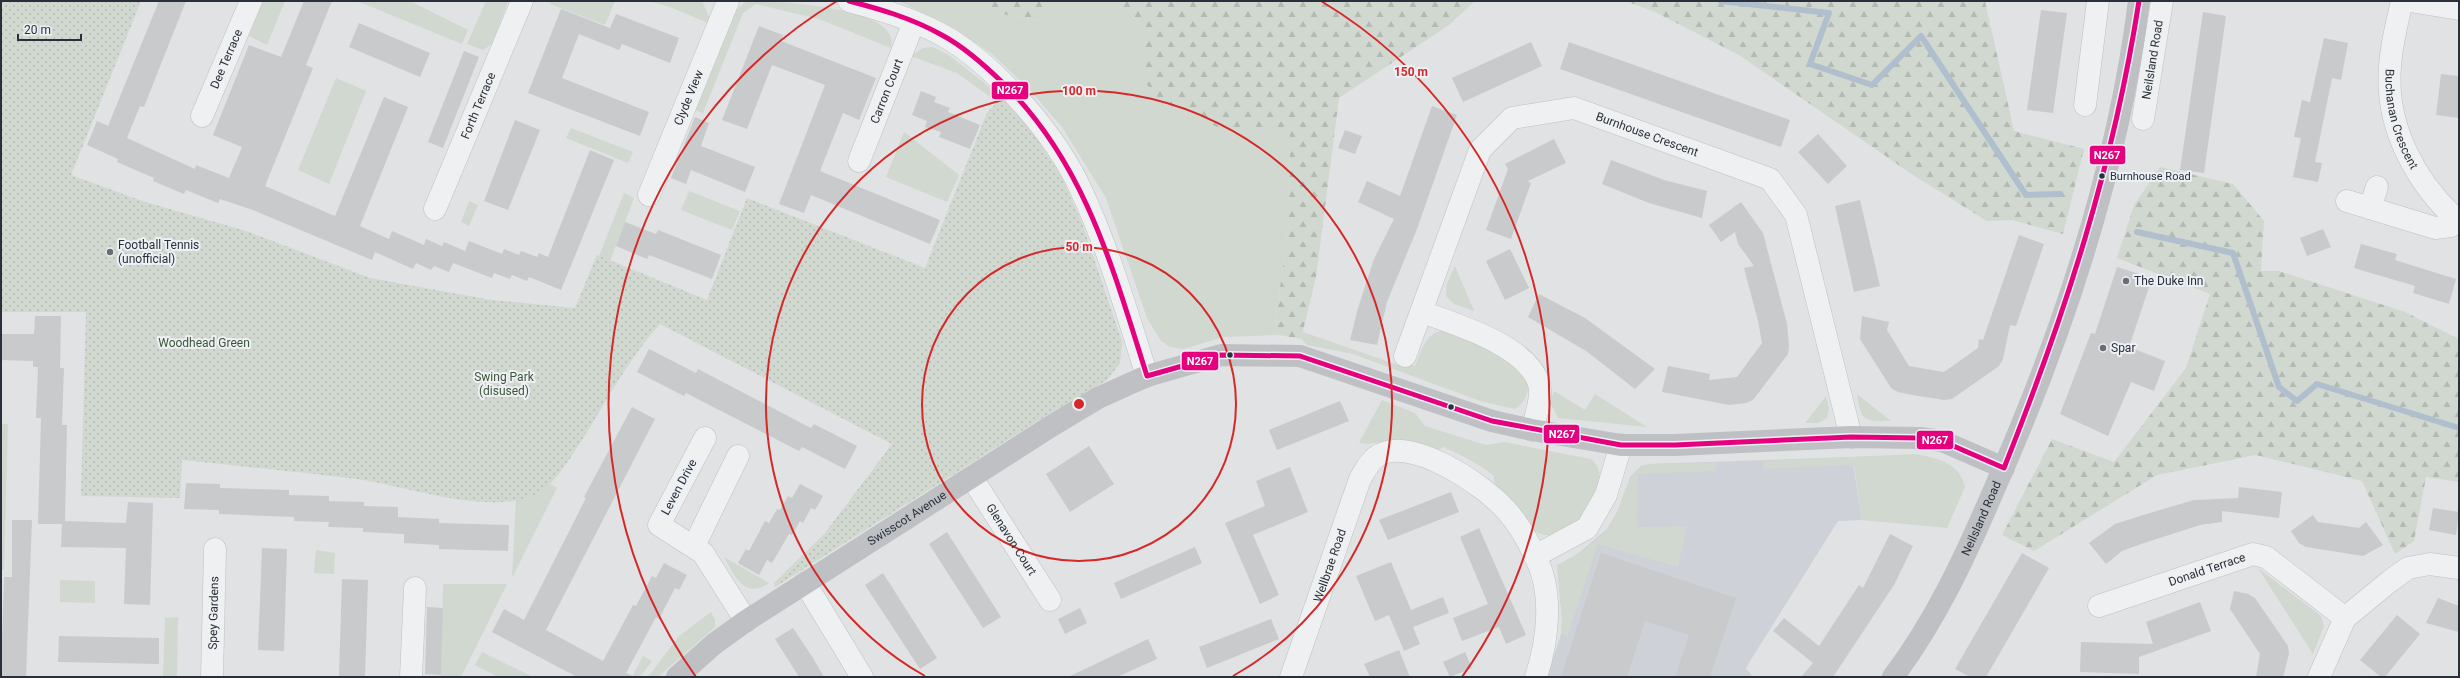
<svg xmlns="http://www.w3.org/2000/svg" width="2460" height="678" font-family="Roboto,sans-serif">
<defs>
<pattern id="forest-firs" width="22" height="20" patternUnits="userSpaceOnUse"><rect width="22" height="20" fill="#d1d8d0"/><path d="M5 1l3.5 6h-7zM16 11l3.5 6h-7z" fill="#b3bab4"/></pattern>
<pattern id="park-dots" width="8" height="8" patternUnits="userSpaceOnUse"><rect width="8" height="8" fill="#d1d8d0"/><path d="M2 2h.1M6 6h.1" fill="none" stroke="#b3bab4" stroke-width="1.8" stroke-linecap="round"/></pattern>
</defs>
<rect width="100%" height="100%" fill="#e0e2e4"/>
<path fill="#ced1d7" d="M1852 457 1862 520 1838 521 1750 661 1746 669 1752 675 1750 677H1547L1561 634 1562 618 1557 565 1575 556 1607 529 1622 504 1630 477 1641 466 1649 464Z"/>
<path fill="#d1d8d0" d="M263 1H285L267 45 249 36Z
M357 1H410L468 30 462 44Z
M486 1H508L492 44 483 50 467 44Z
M551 1H615L605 25 550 4Z
M648 1H702L709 17 708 23 670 7Z
M746 1C772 1 904 6 891 48L819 19 756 4 743 13 703 113 694 110 736 10Z
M898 1H973L996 13 1042 21 1051 1H1114L1147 42 1139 61 1228 132 1290 129 1289 222 1275 324 1279 335 1224 337 1183 349 1170 347 1161 341 1147 318 1106 198 1062 127 1028 88 992 54 947 24Z
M933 47 950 56 1002 97 997 102 957 73 911 56 923 48Z
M336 78 366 91 329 184 298 170Z
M571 128 633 152 628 163 566 138Z
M904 132 959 175 947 202 886 177Z
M689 191 740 211 732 230 681 210Z
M624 193 634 198 610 261 599 256Z
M469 201 478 205 469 226 461 222Z
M1455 266 1474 311 1454 304 1446 296 1447 283Z
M1440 331C1458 333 1510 358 1522 372 1533 385 1528 400 1515 409L1480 401 1353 354 1307 345 1301 339 1303 332 1398 365 1400 361 1415 366C1421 352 1424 336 1440 331Z
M1554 391 1585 410 1595 394 1647 427 1558 418 1550 402Z
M1857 394 1891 421C1864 421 1861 422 1857 394Z
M1826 396 1829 409 1827 418 1818 423H1805Z
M1382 400 1415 413 1425 426 1463 438 1486 445 1504 442 1591 459C1621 485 1570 544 1541 534 1529 530 1520 515 1512 506 1505 498 1493 489 1494 476 1478 463 1461 455 1443 447L1435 452 1399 439 1368 444 1359 443Z
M1 424H8L4 570H1Z
M1915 454C1937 458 1960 463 1965 487L1947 528 1862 520 1854 465 1763 469V461Z
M1717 463 1716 471 1638 474 1637 527 1687 526 1678 567 1598 544 1567 637 1561 634 1562 618 1557 565C1576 556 1594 545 1607 529 1625 507 1623 471 1649 464Z
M550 484 557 488 512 578 516 500 536 494Z
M316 550 335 553 334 574 314 573Z
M724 557 769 583C744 600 735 576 724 557Z
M2258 568 2321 616 2324 626 2313 654Z
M60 580 95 581V603L60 602Z
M443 584H507L461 677H441Z
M711 612 715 620V627L658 677H648L679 636Z
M178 617 177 677H163L165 618Z
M482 652 533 677H498L475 665Z
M643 656 652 661 640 677H632Z"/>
<path fill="url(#forest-firs)" d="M973 1H1051L1042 21 996 13Z
M1114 1H1481L1474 2 1449 25 1339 98 1316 277 1301 339 1279 335 1275 324 1289 222 1290 130 1228 132 1161 101 1142 79 1139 61 1147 42Z
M1625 1H1985L2014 131 2084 149 2063 234 2012 220 1987 221 1913 175 1739 55 1655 12Z
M2160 167 2233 184 2264 221 2261 271H2279L2405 312 2459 339V482L2426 477 2414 541 2395 554 2362 481 2256 455 2157 475 2034 551 2002 535 2052 439 2114 462 2186 368 2210 294 2117 258 2134 205Z"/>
<path fill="url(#park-dots)" d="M1 1H141L71 175 142 201 246 231 370 278 491 300 575 308 597 255 707 300 747 198 925 268 987 113 1002 97 1033 133 1062 178 1082 223 1122 341 1120 363 1107 380 1049 414 775 587 774 583 825 533 892 444 660 324C632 355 612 391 590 427 578 446 566 467 550 484 510 525 406 485 357 479 299 472 240 466 182 460L180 498 81 496 86 312H1Z"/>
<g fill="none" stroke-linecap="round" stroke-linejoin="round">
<path stroke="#b0bfcd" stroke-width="6" d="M1721 1 1829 13 1810 64 1872 85 1921 36 2026 195 2060 194
M2137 232 2233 253 2279 387 2297 401 2317 384 2459 428"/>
</g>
<path fill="#c8cacc" d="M159 1H186L144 107 140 106 127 138 195 169 196 165 229 178 242 147 213 135 249 45 281 57 304 1H332L306 65 313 68 265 186 335 216 384 97 408 107 360 226 389 239 392 231 424 245 426 239 442 246 444 242 465 251 469 241 502 254 504 249 519 255 521 251 537 257 539 253 548 257 590 150 614 160 561 290 529 277 527 281 512 275 510 279 494 273 492 278 453 263 449 272 434 266 431 270 416 263 413 269 375 252 372 260 253 210 220 199 218 203 186 190 184 194 153 181 154 178 117 162 118 159 87 145 97 121 108 126Z
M561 9 610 28 616 14 679 38 670 63 622 44 619 50 579 34 562 78 649 112 640 136 528 93Z
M2041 10 2067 13 2053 113 2027 110Z
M2203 12 2226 16 2204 173 2180 170Z
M359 23 430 53 420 77 349 47Z
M759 26 783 35 781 41 876 78 859 120 843 113 820 171 940 220 930 244 811 195 804 213 779 204 825 85 772 65 747 129 722 120Z
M2324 38 2348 43 2341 80 2332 78 2315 162 2322 163 2318 182 2293 177 2301 138 2294 137 2302 100 2310 102Z
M1531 42 1542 66 1463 102 1452 78Z
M1569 42 1790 120 1781 147 1560 69Z
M464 51 479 57 443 148 428 142Z
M2441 74 2459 76V118L2436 115Z
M921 91 936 97 934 102 950 108 948 112 980 125 970 149 939 137 941 132 925 127 927 121 912 115Z
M1432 106 1457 115 1417 229 1387 302 1377 345 1350 340 1358 308 1374 259 1394 219 1358 202 1367 181 1400 196Z
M695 117 709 123 701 146 755 167 745 192 691 170 686 184 671 178Z
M515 120 540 130 508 210 484 201Z
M1345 130 1362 136 1355 154 1338 148Z
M1818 134 1847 166 1828 184 1798 152Z
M1554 139 1566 163 1528 181 1531 183 1511 239 1486 230 1508 169 1505 164Z
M1611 160 1664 180 1707 191 1702 218 1649 203 1602 184Z
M1860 200 1880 286 1854 292 1835 206Z
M1741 202 1763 233 1787 324 1789 346 1788 354 1753 400 1746 403 1729 405 1662 392 1668 366 1710 374 1709 380 1737 377 1762 343 1758 321 1744 268 1754 266 1738 244 1735 232 1721 242 1709 225Z
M625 222 656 234 658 230 721 255 712 279 649 255 647 259 616 246Z
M2323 229 2331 247 2307 256 2300 238Z
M2019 235 2044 244 2016 326 2010 325 2003 359 1999 366 1952 399 1944 400 1912 395 1898 392 1891 388 1860 339 1862 316 1889 322 1887 330 1909 366 1944 372 1978 348 1979 339 1983 340Z
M2361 244 2397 254 2395 260 2456 279 2449 304 2413 293 2415 286 2354 268Z
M1510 249 1529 288 1505 300 1486 261Z
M2117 267 2152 278 2129 347 2165 361 2154 391 2131 382 2108 436 2060 414 2091 333 2095 334Z
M1539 294 1585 318 1655 369 1635 389 1586 351 1528 317Z
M35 316H61L60 368H64L62 425H67L65 521 126 523 128 502 153 503 150 605 124 604 126 548 61 547 62 524H38L41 418H36L38 367H33V361L1 360V334H34Z
M649 349 696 373 698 369 811 428 814 424 857 446 845 469 802 447 799 451 686 393 684 396 637 372Z
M1340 401 1349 421 1277 450 1269 430Z
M632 407 655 419 546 630 603 661 633 605 636 606 652 576 656 578 664 563 687 575 679 590 675 588 659 619 656 617 626 673 635 677H577L492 632 504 609 524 620 586 498 584 497Z
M1089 446 1114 484 1070 512 1046 474Z
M1290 467 1308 512 1253 535 1279 595 1260 604 1225 523 1265 506 1256 481Z
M186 483 220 484V488L289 490V495L329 496V501L364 502V506L398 507V517L439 519V523L509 525 508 551 439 549V545L404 543V534L363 532V528L328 527 329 522 294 521V517L219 514V510L184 509Z
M800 484 823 496 815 510 811 508 803 523 800 521 792 535 789 534 772 563 767 560 759 575 738 563 746 549 749 551 765 521 769 523 777 509 780 510 788 496 792 498Z
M2239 487 2282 492 2279 518 2222 511V522L2200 525 2141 544 2122 551 2106 564 2089 543 2115 524 2140 516 2194 500 2238 498Z
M1451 492 1459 512 1388 540 1379 520Z
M2433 508 2459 512 2456 535 2429 530Z
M2313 515 2318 522 2339 525 2359 528 2366 522 2383 545 2363 556 2306 547 2299 543 2291 531Z
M12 520H32L26 677H1L4 577H12Z
M1479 528 1526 635 1506 644 1499 627 1462 641 1453 618 1488 604 1460 537Z
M947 532 1001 617 983 628 929 544Z
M1890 534 1913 546 1894 585 1833 677H1801L1813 663 1773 631 1784 618 1819 646 1859 585 1863 588Z
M1195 547 1202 563 1121 599 1114 583Z
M262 548 287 549 284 651 258 650Z
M1601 553 1736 598 1710 677H1675L1689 635 1645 621 1627 677H1561Z
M2022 553 2049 568 1986 677H1970L1955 669Z
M1391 562 1411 610 1443 597 1449 613 1413 627 1420 644 1404 651 1389 615 1375 621 1356 576Z
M883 573 937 658 920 669 865 585Z
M342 579 368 580 365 677H339Z
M2234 591 2248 594 2255 598 2288 646 2289 654 2283 677H2256L2260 654 2230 609Z
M2438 598 2459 606V632L2426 623Z
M2200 602 2211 631 2139 657V674L2080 672 2081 642 2153 644 2146 622Z
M427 607 443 608 441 675 425 674Z
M1080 608 1087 623 1065 634 1058 619Z
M2397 615 2420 634 2385 677H2381L2360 660Z
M1271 619 1279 639 1207 668 1199 647Z
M793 628 813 658 824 677H799L775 639Z
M59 636 159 638V664L58 662Z
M1148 639 1157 659 1117 677H1068Z
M1399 650 1410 677H1370L1364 664Z
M1465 652 1472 668 1450 677 1443 662Z"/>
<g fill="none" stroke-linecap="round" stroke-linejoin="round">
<g stroke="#bec0c2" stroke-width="23">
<g id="street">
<path d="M849 1C884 10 920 21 951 40 1001 72 1057 137 1081 190 1109 250 1127 313 1147 376"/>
<path id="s1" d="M2402 1C2397 23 2391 45 2390 67 2385 127 2416 183 2459 222"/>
<path d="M2410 1 2459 9"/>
<path d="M2085 105 2098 1"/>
<path id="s2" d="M202 116 251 1"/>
<path id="s3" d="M2143 119 2162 1"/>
<path id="s4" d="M859 161 914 22"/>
<path id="s5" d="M649 195 728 1"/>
<path d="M2347 201 2435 228 2451 226 2457 220"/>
<path d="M2370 208 2377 187"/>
<path id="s6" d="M435 209 522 1"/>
<path d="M1422 312C1457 325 1527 345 1539 384 1543 397 1535 418 1532 430"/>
<path id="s7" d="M1405 356 1480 150 1512 118 1574 108 1770 179 1796 215 1851 437"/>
<path d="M705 438 659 525 703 553 746 621"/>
<path id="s8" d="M972 478 1050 600"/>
<path d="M694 546 738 456"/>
<path d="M1535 556 1587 528 1606 495 1621 445"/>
<path d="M805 583 862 677"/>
<path id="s9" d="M2099 606 2253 554 2266 557 2345 618"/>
<path id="s10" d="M212 677 215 549"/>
<path d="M411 677 415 588"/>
<path id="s11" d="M1291 677 1360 479C1364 472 1369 462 1376 457 1408 433 1484 485 1506 510 1517 522 1528 541 1535 556 1554 592 1548 640 1536 677"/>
<path d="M2319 677 2345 618 2390 581 2408 568 2430 564 2459 568"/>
</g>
</g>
<use href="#street" stroke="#eff0f1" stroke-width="22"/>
<g stroke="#bec0c4" stroke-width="22">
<path id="s12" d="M677 677 714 644 746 621 1053 425 1098 398 1147 376 1221 355 1300 356 1492 421 1532 430 1621 445H1675L1851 437 1920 438 1942 441 2004 468"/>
<path id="s13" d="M1893 677C1936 620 1965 557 1993 492 2062 337 2118 169 2139 1"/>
</g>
<g stroke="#edf0f4" stroke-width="8">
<path id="bus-1" d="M849 1C880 9 911 18 940 34 963 46 983 64 1002 82 1085 162 1113 269 1147 376L1221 355 1300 356 1492 421 1621 445H1675L1851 437 1920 438 1942 441 2004 468C2066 312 2113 167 2139 1"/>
</g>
<use href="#bus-1" stroke="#e5007d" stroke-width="5"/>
</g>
<g fill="none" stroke="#d62828" stroke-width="2">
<circle cx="1079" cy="404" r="157"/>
<path d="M925 676A313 313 0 1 1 1233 676"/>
<path d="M696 677A470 470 0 0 1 837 1M1321 1A470 470 0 0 1 1462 677"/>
</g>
<g fill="#29303b" stroke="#edf0f4" stroke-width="1.5">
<circle cx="2102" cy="176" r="3.5"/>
<circle cx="1230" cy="355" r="3.5"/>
<circle cx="1451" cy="407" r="3.5"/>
</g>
<g fill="#696e76" stroke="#edf0f4" stroke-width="1.5">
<circle cx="110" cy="252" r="4"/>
<circle cx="2126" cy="281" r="4"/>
<circle cx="2103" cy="348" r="4"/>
</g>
<g text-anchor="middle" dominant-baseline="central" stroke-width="4" stroke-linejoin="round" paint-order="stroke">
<g font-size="11" fill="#29303b" stroke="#edf0f4" text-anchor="start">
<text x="2110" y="176">Burnhouse Road</text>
</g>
<g font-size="12" fill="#29303b" stroke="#edf0f4">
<text stroke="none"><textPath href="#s2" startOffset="62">Dee Terrace</textPath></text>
<text stroke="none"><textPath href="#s3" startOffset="60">Neilsland Road</textPath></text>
<text stroke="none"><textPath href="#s4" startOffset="75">Carron Court</textPath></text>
<text stroke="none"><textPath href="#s5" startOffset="105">Clyde View</textPath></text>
<text stroke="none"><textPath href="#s6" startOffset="112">Forth Terrace</textPath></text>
<text stroke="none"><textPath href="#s1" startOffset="121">Buchanan Crescent</textPath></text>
<text stroke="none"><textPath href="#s7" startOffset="405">Burnhouse Crescent</textPath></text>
<text transform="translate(679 487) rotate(-62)">Leven Drive</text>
<text stroke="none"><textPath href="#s13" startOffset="182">Neilsland Road</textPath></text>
<text stroke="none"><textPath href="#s12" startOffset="280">Swisscot Avenue</textPath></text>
<text stroke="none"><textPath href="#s8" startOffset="73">Glenavon Court</textPath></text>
<text stroke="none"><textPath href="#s11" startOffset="118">Wellbrae Road</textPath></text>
<text stroke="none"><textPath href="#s9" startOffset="114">Donald Terrace</textPath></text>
<text stroke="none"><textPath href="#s10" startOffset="64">Spey Gardens</textPath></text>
</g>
<g font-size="12" fill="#29303b" stroke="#edf0f4" text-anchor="start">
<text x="118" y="245">Football Tennis<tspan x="118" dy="14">(unofficial)</tspan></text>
<text x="2134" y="281">The Duke Inn</text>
<text x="2111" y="348">Spar</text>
</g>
<g font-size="12" fill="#3e5538" stroke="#edf0f4">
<text x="204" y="343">Woodhead Green</text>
<text x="504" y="377">Swing Park<tspan x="504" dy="14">(disused)</tspan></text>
</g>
</g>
<circle cx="1079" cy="404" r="6" fill="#d62828" stroke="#edf0f4" stroke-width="2"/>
<g font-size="12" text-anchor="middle" font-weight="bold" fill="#d62828" stroke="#edf0f4" stroke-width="4" stroke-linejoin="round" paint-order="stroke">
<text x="1411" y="76">150 m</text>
<text x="1079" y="95">100 m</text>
<text x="1079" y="251">50 m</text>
</g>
<g stroke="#edf0f4" stroke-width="1.5">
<rect x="991" y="81" width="38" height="19" rx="4" fill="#e5007d"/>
<rect x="2089" y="145" width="37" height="20" rx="4" fill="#e5007d"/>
<rect x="1181" y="351" width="38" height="20" rx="4" fill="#e5007d"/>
<rect x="1543" y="424" width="37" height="20" rx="4" fill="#e5007d"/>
<rect x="1916" y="430" width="38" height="20" rx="4" fill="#e5007d"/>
</g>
<g font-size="11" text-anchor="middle" font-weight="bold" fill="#fff">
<text x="1010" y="94">N267</text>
<text x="2107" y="159">N267</text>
<text x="1200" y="365">N267</text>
<text x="1562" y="438">N267</text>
<text x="1935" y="444">N267</text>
</g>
<rect width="2460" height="678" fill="none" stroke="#29303b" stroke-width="4"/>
<path d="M18 34v6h63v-6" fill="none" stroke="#29303b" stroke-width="2"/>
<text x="24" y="34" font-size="12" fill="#29303b" stroke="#edf0f4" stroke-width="3" paint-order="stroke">20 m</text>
</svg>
